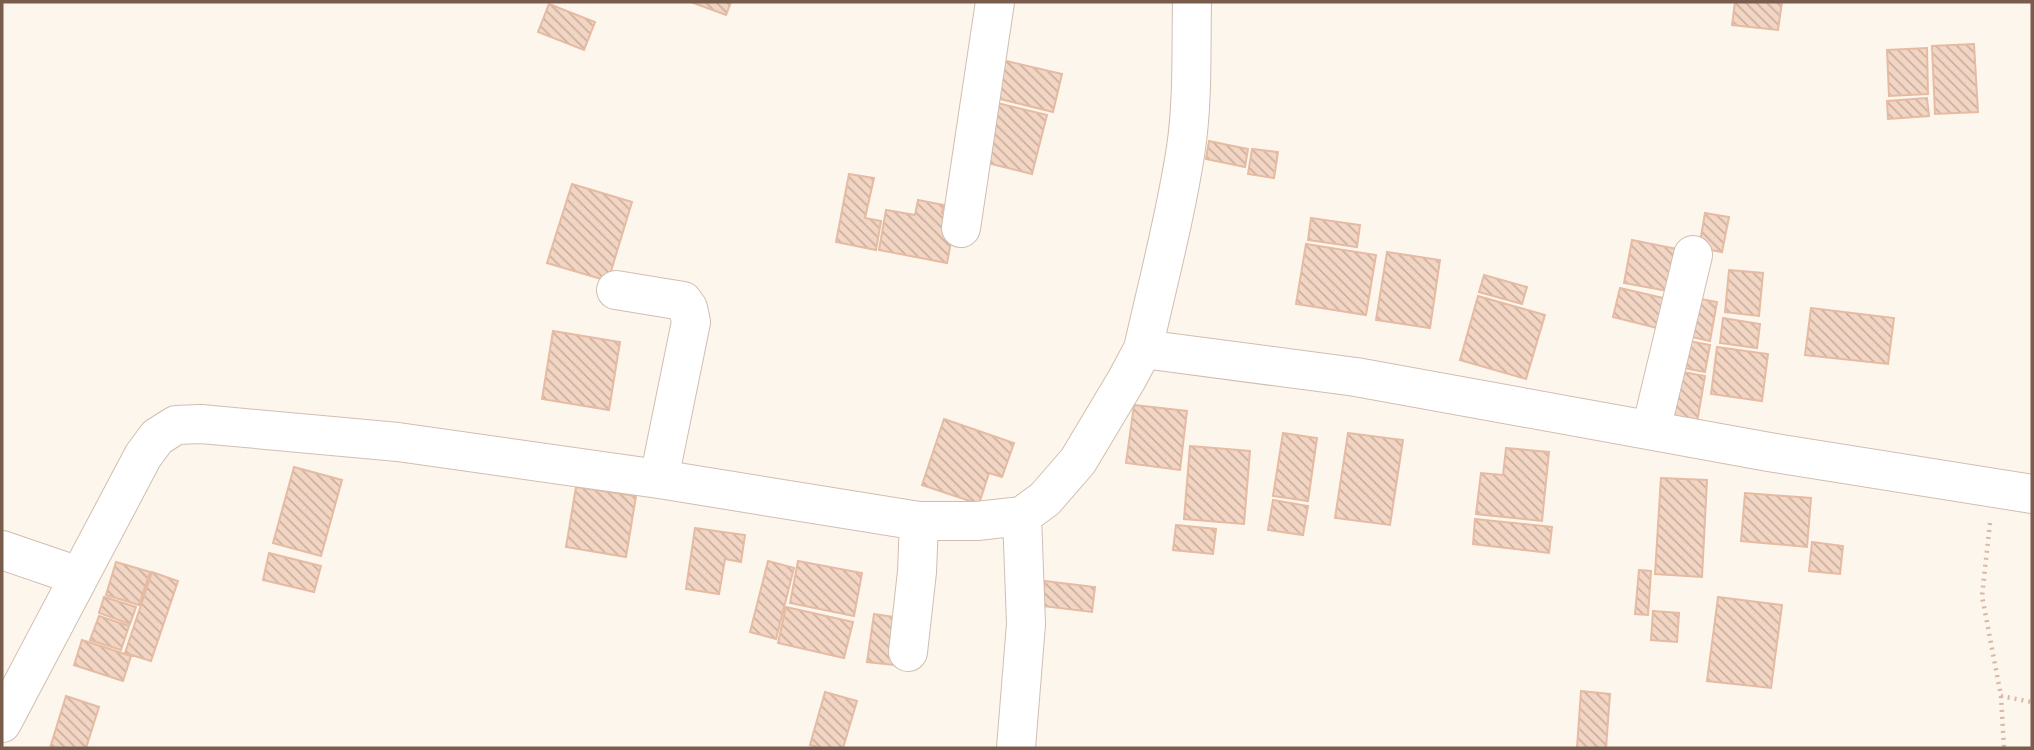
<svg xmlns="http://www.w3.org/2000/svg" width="2034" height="750" font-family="'Public Sans',sans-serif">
<defs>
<pattern id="building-back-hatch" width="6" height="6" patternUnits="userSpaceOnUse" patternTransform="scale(1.75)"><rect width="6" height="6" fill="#f3d5c3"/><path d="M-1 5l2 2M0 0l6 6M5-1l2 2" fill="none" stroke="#cab0a1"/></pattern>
</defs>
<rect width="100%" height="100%" fill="#fdf6ec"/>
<path fill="url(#building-back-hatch)" stroke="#e6bba3" stroke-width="2" d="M691 2H731L726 15Z
M1735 2H1782L1778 30 1732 25Z
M549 4 595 22 584 50 538 32Z
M1974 44 1978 112 1935 114 1932 46Z
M1927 48 1928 94 1889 96 1887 50Z
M998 59 1062 74 1053 112 988 96Z
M1927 98 1929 116 1888 119 1887 101Z
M989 101 1047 115 1032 174 975 160Z
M1209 141 1248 149 1245 167 1206 159Z
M1252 149 1278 152 1274 178 1248 174Z
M849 174 874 178 865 218 881 221 876 250 836 242Z
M572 184 632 202 608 281 547 263Z
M918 200 944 205 942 213 956 215 947 263 879 250 886 210 915 215Z
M1705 213 1729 217 1722 252 1699 248Z
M1311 218 1360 225 1357 247 1308 240Z
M1632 240 1687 251 1679 293 1624 283Z
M1306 244 1376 255 1366 315 1296 304Z
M1387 252 1440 260 1430 328 1376 320Z
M1729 270 1763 273 1759 316 1725 312Z
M1484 275 1527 287 1522 304 1479 292Z
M1620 288 1676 301 1669 331 1613 317Z
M1478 296 1545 315 1526 379 1460 360Z
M1690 297 1717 302 1710 341 1683 335Z
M1811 308 1894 318 1888 364 1805 355Z
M1723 318 1760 324 1757 348 1720 343Z
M553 331 620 342 609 410 542 399Z
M1679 339 1710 345 1705 372 1673 366Z
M1717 347 1768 354 1762 401 1711 394Z
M1678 371 1705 376 1696 428 1668 423Z
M1134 405 1187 411 1180 470 1126 463Z
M944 419 1014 443 1002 477 989 473 979 504 922 485Z
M1283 433 1317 438 1308 501 1273 496Z
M1348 433 1403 440 1390 525 1335 518Z
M1190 446 1250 451 1244 524 1184 519Z
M1506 448 1549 452 1542 521 1476 514 1481 473 1503 475Z
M294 467 342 480 321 556 273 543Z
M1661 478 1707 480 1702 577 1655 574Z
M576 487 636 496 626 557 566 547Z
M1745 493 1811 498 1807 547 1741 541Z
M1273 500 1308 506 1303 535 1268 530Z
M1475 519 1552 527 1549 553 1473 544Z
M1176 525 1216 529 1213 554 1173 550Z
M695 528 745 535 741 562 725 559 719 594 686 589Z
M1812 542 1843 546 1840 574 1809 571Z
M269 553 321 566 314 592 263 580Z
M768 561 794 568 776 639 750 632Z
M798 561 862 573 854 616 790 603Z
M116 562 150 572 139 605 106 595Z
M1639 570 1651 571 1648 615 1635 614Z
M152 572 178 581 151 661 125 653Z
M1045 581 1095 587 1092 612 1042 606Z
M104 597 136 607 130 624 99 613Z
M1718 597 1782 605 1771 688 1707 681Z
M786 607 853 622 844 658 778 643Z
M1653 611 1679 613 1677 642 1651 640Z
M874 614 901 618 894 665 867 662Z
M99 616 129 626 121 650 90 640Z
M82 640 131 656 123 681 74 665Z
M1581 691 1610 694 1606 748H1577Z
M825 692 857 701 843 748H822L810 745Z
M66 696 99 707 86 748H50Z"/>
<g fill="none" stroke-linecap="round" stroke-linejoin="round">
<g stroke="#d1beb0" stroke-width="40">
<path id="minor" d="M1192 2C1191 50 1193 100 1186 148 1176 215 1158 282 1143 349L1356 377 1769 452 2032 494
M961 228 995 2
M616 290 683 301 688 308 691 322 659 479
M1651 430 1693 255
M2 550 78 576
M908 652 917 572 919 521H977L1022 516 1045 499 1078 461 1127 379 1143 349
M2 723 143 456 157 437 176 425 201 424 398 442 659 479 919 521
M1016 748 1026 624 1022 516"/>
</g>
<path stroke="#d9b8a5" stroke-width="4.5" stroke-dasharray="2 5" stroke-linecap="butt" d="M1990 523 1982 596 2001 696 2032 702
M2001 696 2004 748"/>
<use href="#minor" stroke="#fff" stroke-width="38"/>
</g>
<rect width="2034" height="750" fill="none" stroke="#7a5c4d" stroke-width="7"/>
</svg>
